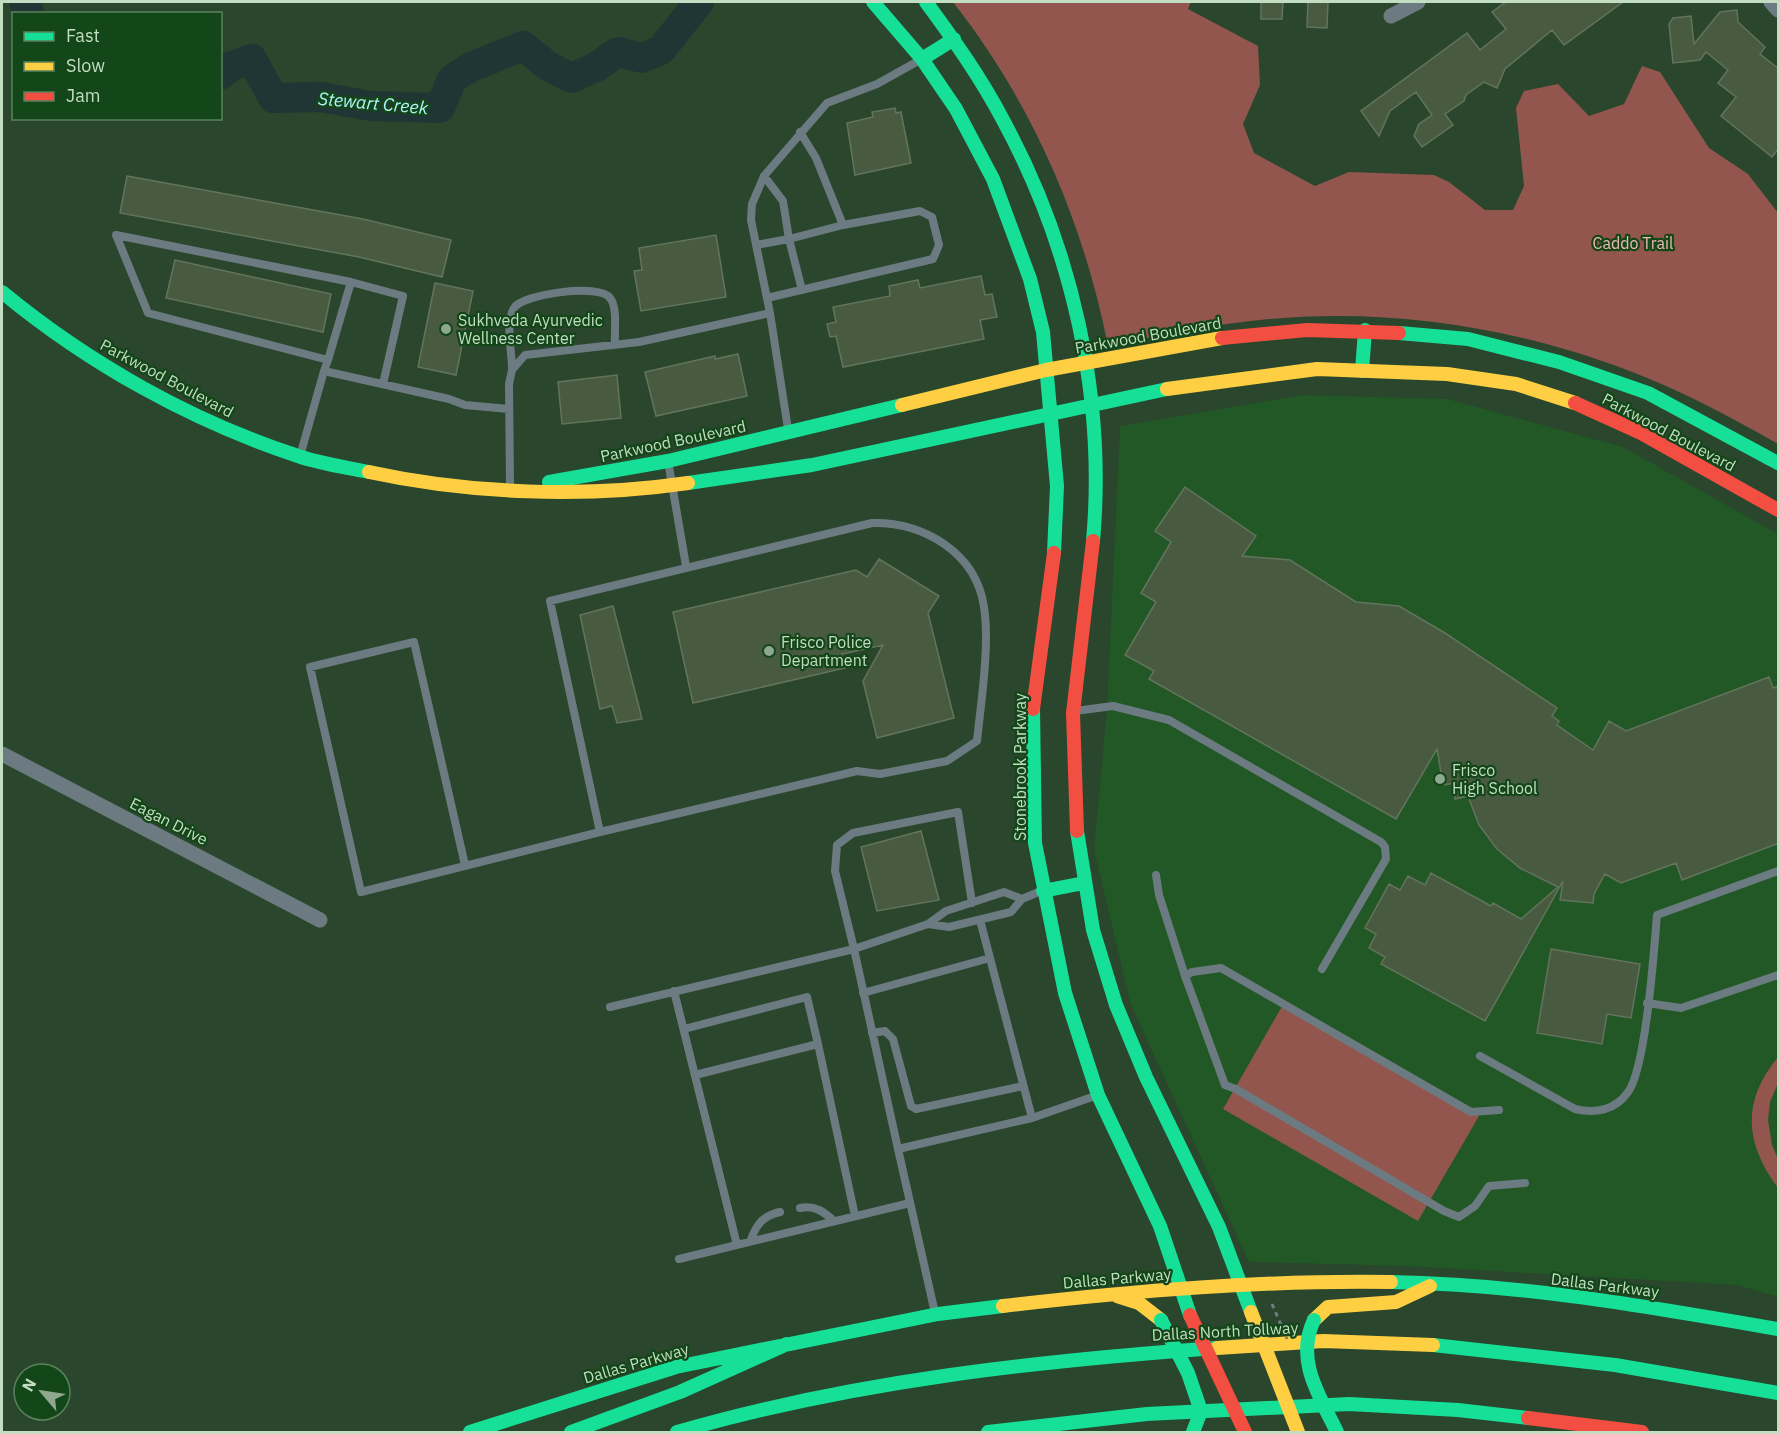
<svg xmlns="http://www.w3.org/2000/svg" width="1780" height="1434" font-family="'IBM Plex Sans',sans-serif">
<rect width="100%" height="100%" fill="#2a462d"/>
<path fill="#225726" d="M1303 395 1447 399 1623 447 1778 534V1297L1737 1285 1406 1266 1249 1262 1131 1005 1094 850 1107 709 1120 426Z"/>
<path fill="#92564e" d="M953 2H1191L1188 9 1258 46 1260 85 1243 124 1254 153 1315 186 1349 172 1434 175 1449 182 1485 210H1513L1524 186 1516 108 1524 91 1558 84 1589 116 1624 104 1642 66 1660 72 1709 148 1748 174 1778 213V444C1729 416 1680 390 1627 370 1515 327 1389 308 1269 319 1215 324 1161 335 1108 346 1083 220 1032 103 953 2Z
M1284 1003 1479 1116 1418 1221 1223 1109Z
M1778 1057V1083L1770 1102 1768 1120 1772 1145 1778 1159V1188C1745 1143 1741 1102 1778 1057Z"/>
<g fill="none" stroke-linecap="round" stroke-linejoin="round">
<path stroke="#1f3635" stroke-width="30" d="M24 2 30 14
M220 75 232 66 252 59 273 98 321 97 371 106 440 108 452 79 469 68 523 46 548 66 571 78 596 67 618 52 642 58 661 50 699 2"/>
</g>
<path fill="#485b40" stroke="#63745c" stroke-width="1.5" d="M1261 2H1283L1282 19H1261Z
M1308 2H1328L1327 28 1307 27Z
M1506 2H1623L1564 45 1552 30 1505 69 1497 88 1484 82 1466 95 1464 101 1445 114 1453 125 1422 147 1414 136 1419 124 1432 115 1416 92 1390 111 1379 136 1361 111 1467 33 1480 50 1506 29 1492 12Z
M1737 10 1738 22 1765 47 1760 54 1779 69V148L1772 157 1721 116 1736 97 1718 83 1728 70 1706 52 1700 60 1673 63 1669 24 1673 18 1691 16 1694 44 1720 12Z
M895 108 896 113 901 112 911 163 855 175 847 123 873 117 872 112Z
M127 176 363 219 451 240 442 277 359 257 120 213Z
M716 235 726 297 641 311 634 271 642 270 639 248Z
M175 260 331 294 323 332 166 298Z
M981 276 985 295 992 294 997 317 980 320 984 339 843 367 836 336 830 337 827 324 836 322 833 307 890 296 889 286 918 280 920 288Z
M435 283 473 291 456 375 418 367Z
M738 354 747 396 656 416 645 372 715 356V359Z
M617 375 621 418 562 424 558 382Z
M1185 487 1256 536 1242 556 1290 560 1356 602 1399 606 1445 633 1557 708 1552 716 1559 721 1557 725 1593 750 1609 721 1626 731 1769 677 1773 688 1779 686V843L1682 880 1676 863 1621 883 1605 874 1594 894 1593 903 1560 900 1563 881 1485 1021 1381 964 1385 957 1369 948 1376 934 1365 928 1389 884 1400 890 1408 876 1425 885 1431 873 1491 906 1493 903 1521 919 1558 887 1520 868 1497 849 1479 825 1468 796 1455 799 1456 783 1443 785 1437 749 1396 819 1149 679 1154 671 1125 655 1156 602 1141 593 1171 542 1155 531Z
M879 559 939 596 928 613 954 718 877 738 863 681 883 645 842 654 845 668 693 703 673 612 856 570 867 577Z
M613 606 642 719 617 723 612 706 600 709 580 615Z
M921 831 939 900 877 911 861 847Z
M1551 949 1640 964 1631 1018 1607 1014 1602 1044 1537 1033Z"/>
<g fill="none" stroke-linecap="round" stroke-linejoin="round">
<path stroke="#6c7b81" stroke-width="8" d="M764 176 783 201 789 239 843 225 816 158 800 132
M756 245 789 239 802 290
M351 282 403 296 383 384
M767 298 933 259 939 245 932 217 920 211 843 225
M512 368C512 352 505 323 514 308 522 294 600 283 610 298 618 308 614 331 615 343
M324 371 328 360 351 282 116 235 148 313 328 360
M788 429 770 313 751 220 752 204 764 176 827 103 877 84 920 60
M300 456 324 371 449 399 465 405 509 409
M668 461 686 566
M510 486 509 384 512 370 525 355 639 342 770 313
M872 523C923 522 976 552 984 607 990 645 981 702 977 741L947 761 880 774 857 771 600 832 550 601Z
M1075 711 1113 706 1169 720 1381 842 1385 847 1386 859 1322 969
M465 865 414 642 310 667 361 892 600 832
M1156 875 1159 895 1185 976 1192 972 1221 968 1471 1112 1499 1110
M1022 899 1011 912 949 927 928 924 946 911 1004 892 1022 899 1041 891
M980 920 1032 1118
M928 924 854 949 898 1149 1032 1118 1098 1095
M1185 976 1225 1085 1236 1089 1444 1211 1459 1217 1475 1206 1489 1186 1525 1183
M674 991 737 1245
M863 993 990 958
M1647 1003 1681 1008 1778 975
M610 1007 854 949 835 871 837 845 853 833 958 812 972 903
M684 1029 807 997 818 1044
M872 1033 885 1031 893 1039 911 1106 916 1109 1023 1086
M1480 1056 1575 1109C1595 1114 1616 1110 1628 1092 1646 1068 1654 950 1657 915L1778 871
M695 1075 818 1044 855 1216
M898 1149 935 1313
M800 1208C815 1205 824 1212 834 1221
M750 1242C756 1225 762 1216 780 1212
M679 1259 910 1203"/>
<path stroke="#6c7b81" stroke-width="15" d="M1771 2 1778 10
M1391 16 1418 2
M2 754 320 920"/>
<path stroke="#16e098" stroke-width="14" d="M873 2 922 59 956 109 993 179 1030 279 1043 332 1057 486 1054 553
M926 2C954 40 981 78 1003 120 1072 247 1106 397 1093 541
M922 59 954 39
M2 292C88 363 191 421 298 456 321 464 346 467 369 472
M1399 333 1468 339 1559 362 1648 393 1778 463
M1362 371 1365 330
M549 482 668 461 902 405
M688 483 812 465 1167 389
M1033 709 1035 843 1065 993 1098 1095 1160 1226 1190 1315
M1077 831 1093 930 1116 1005 1146 1077 1219 1227 1251 1312
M1043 891 1084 883
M1391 1282C1522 1284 1650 1307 1778 1329
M1433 1345 1615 1365 1778 1393
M470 1432 676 1367 938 1314 1003 1306
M571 1432 680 1392 787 1344
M677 1432C853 1381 1036 1361 1217 1348
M988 1432 1147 1414 1349 1404 1458 1410 1528 1418"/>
<path stroke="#ffcf43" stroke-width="14" d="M1167 389 1317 369 1447 374 1516 384 1575 403
M902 405 1046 370 1222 338
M369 472C470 494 586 498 688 483
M1117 1296 1139 1303 1161 1320
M1003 1306C1132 1291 1261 1280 1391 1282
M1314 1320 1328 1307 1396 1302 1430 1286
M1217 1348 1323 1341 1433 1345"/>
<path stroke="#f24e42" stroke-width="14" d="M1222 338 1307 330 1399 333
M1575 403 1639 432 1778 510
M1033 709 1054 553
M1077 831 1073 713 1093 541
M1528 1418 1642 1432"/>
<path stroke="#707d7f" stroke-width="3" stroke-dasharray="4.5 4.5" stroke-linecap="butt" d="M1272 1304 1287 1339"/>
<path stroke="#16e098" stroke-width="14" d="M1161 1320 1188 1373 1201 1411 1193 1432
M1314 1320C1295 1360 1319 1395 1337 1432"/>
<path stroke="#ffcf43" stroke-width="14" d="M1251 1312 1298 1432"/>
<path stroke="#f24e42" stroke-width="14" d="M1190 1315 1245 1432"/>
</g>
<g fill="#8da88e" stroke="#134618" stroke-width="2">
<circle cx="446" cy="329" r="6"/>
<circle cx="769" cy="651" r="6"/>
<circle cx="1440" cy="779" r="6"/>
</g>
<g text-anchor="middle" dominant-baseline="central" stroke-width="4.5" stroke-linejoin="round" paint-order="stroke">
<g font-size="16" fill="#f1b8b2" stroke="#134618">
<text x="1633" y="243">Caddo Trail</text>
</g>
<g font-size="16" fill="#c3ddc2" stroke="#134618" text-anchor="start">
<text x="458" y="320">Sukhveda Ayurvedic<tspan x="458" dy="18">Wellness Center</tspan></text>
<text x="781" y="642">Frisco Police<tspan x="781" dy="18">Department</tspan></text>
<text x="1452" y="770">Frisco<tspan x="1452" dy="18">High School</tspan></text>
</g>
<g font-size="16" fill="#c3ddc2" stroke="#134618">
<text transform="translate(1148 335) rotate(-10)">Parkwood Boulevard</text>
<text transform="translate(167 378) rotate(28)">Parkwood Boulevard</text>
<text transform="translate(1669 432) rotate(28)">Parkwood Boulevard</text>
<text transform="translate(673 441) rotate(-12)">Parkwood Boulevard</text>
<text transform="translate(1020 767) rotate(-90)">Stonebrook Parkway</text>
<text transform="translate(169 821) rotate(27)">Eagan Drive</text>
<text transform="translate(1117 1278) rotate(-5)">Dallas Parkway</text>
<text transform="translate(1605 1285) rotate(7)">Dallas Parkway</text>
<text transform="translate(1225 1331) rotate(-3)">Dallas North Tollway</text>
<text transform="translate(636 1363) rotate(-16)">Dallas Parkway</text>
</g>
<g font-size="18" font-style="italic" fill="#aff2fa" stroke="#134618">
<text transform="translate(373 103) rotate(5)">Stewart Creek</text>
</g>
</g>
<rect width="1780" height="1434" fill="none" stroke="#c3ddc2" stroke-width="6"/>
<rect x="12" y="12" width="210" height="108" fill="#134618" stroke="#59825c" stroke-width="1.5"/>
<rect x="24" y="32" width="30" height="9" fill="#16e098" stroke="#59825c" stroke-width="1.5"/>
<text x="66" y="42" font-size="18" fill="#c3ddc2">Fast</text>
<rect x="24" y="62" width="30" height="9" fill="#ffcf43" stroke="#59825c" stroke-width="1.5"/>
<text x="66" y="72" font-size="18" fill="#c3ddc2">Slow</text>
<rect x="24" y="92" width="30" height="9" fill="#f24e42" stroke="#59825c" stroke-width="1.5"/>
<text x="66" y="102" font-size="18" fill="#c3ddc2">Jam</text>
<g transform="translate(42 1392) rotate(299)"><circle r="28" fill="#134618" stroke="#59825c" stroke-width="1.5"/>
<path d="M0-4.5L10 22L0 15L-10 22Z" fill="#8da88e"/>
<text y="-9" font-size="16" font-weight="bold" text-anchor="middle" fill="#c3ddc2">N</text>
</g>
</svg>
